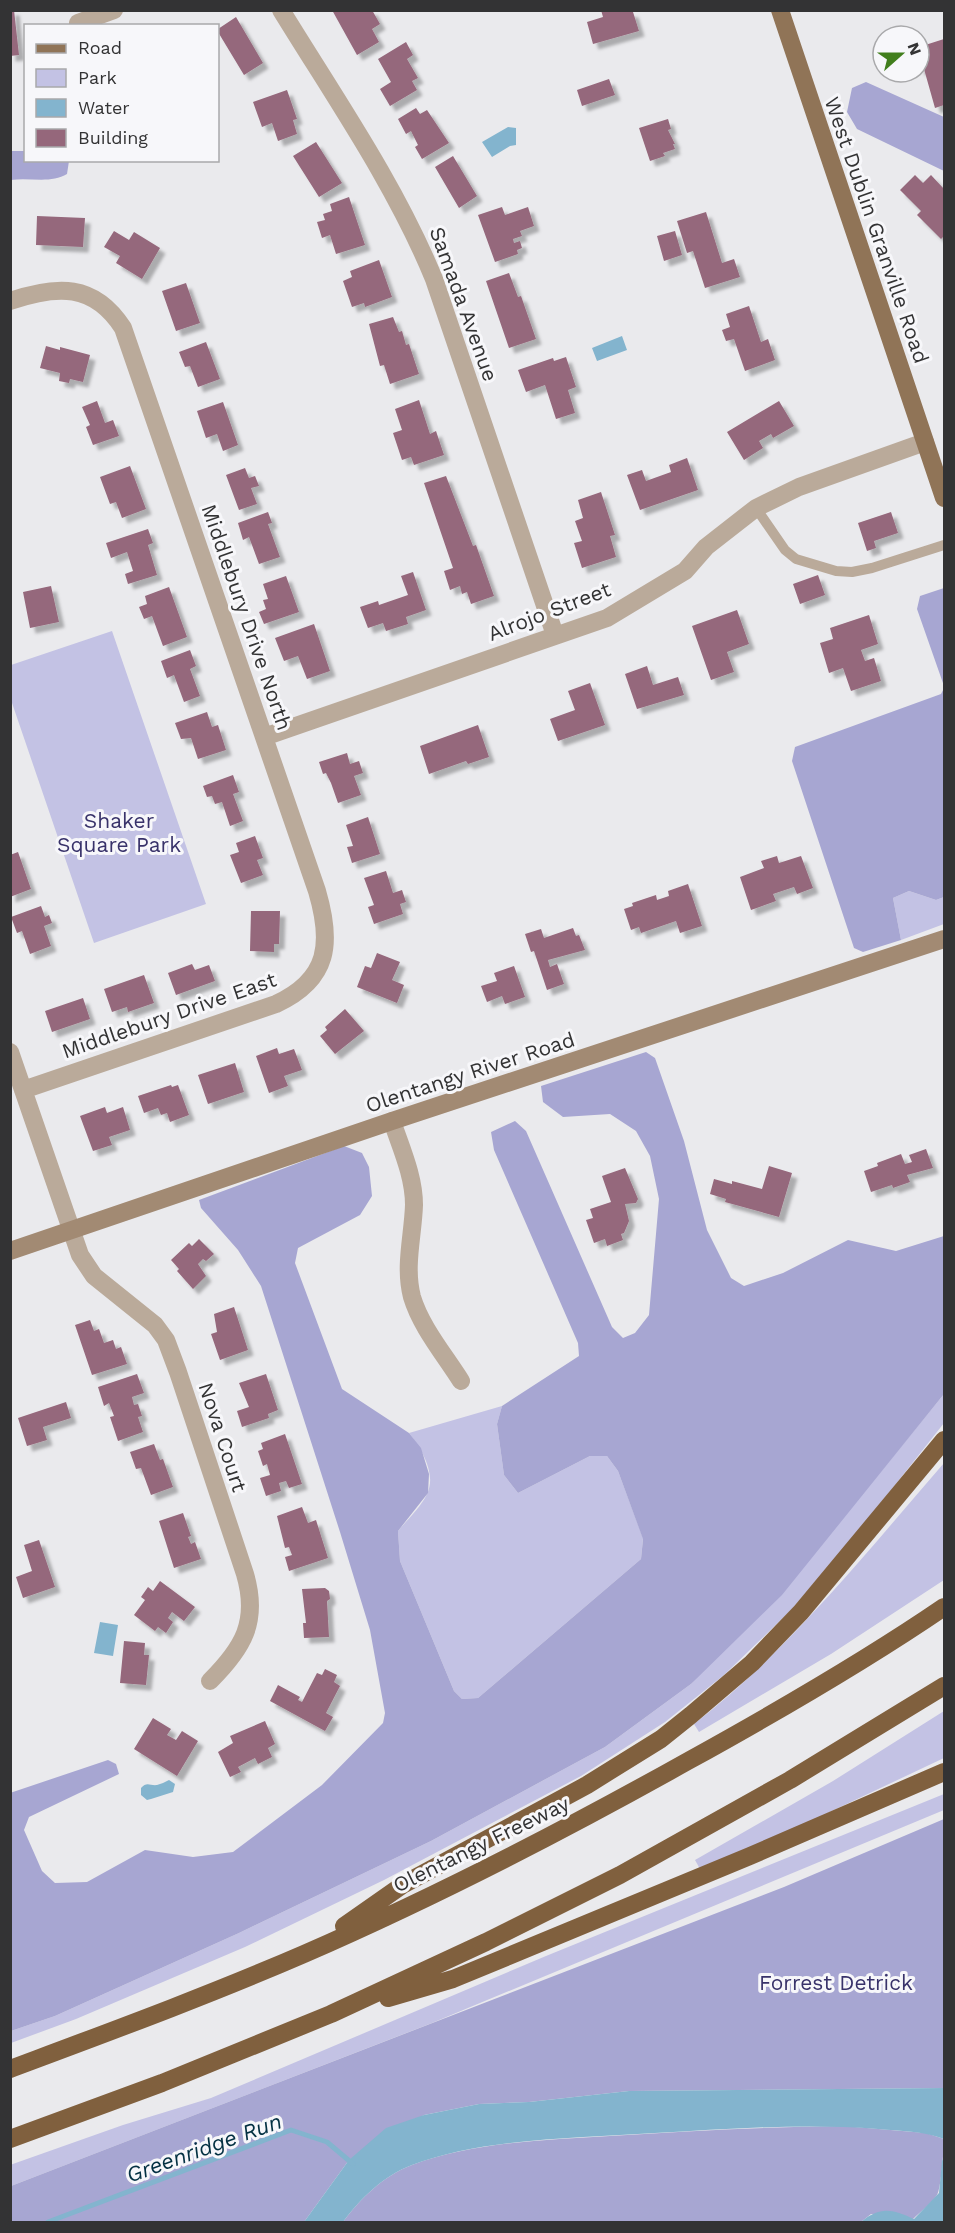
<svg xmlns="http://www.w3.org/2000/svg" width="955" height="2233" font-family="'Work Sans',sans-serif">
<defs>
<filter id="shadow"><feDropShadow dx="5.5" dy="5.5" stdDeviation="1.5" flood-color="#0004"/></filter>
</defs>
<rect width="100%" height="100%" fill="#eaeaed"/>
<path fill="#c3c2e4" d="M112 631 206 904 94 943 11 700V665Z
M909 891 936 900 944 897V924L901 940 893 898Z
M944 1394V1423L861 1528 791 1610 724 1675 665 1722 581 1776 384 1880 245 1947 76 2019 11 2043V2031L55 2016 239 1933 431 1841 605 1747 691 1684 878 1475Z
M502 1406 497 1424 504 1475 518 1493 590 1456H607L618 1471 643 1538 641 1559 478 1698 462 1699 454 1691 400 1561 398 1531C407 1520 421 1507 427 1494 437 1474 421 1448 409 1433Z
M944 1463V1580L831 1654 699 1732 694 1724C790 1649 865 1554 944 1463Z
M944 1711V1758L817 1818 700 1869 695 1860 833 1781Z
M944 1794V1810L432 2023 11 2186 10 2165 123 2125 211 2098 546 1956Z"/>
<path fill="#a7a6d2" d="M866 82 944 117V171L857 129 847 112 852 88Z
M10 151H25L26 160 69 161 67 174C51 184 29 177 11 180Z
M944 588V686L917 609 920 596Z
M944 688V897L936 900 909 891 893 898 901 940 863 952 854 948 792 761 795 747 941 694Z
M646 1052 655 1058 684 1141 707 1230 731 1278 744 1286 783 1273 848 1240 896 1251 944 1236V1394L782 1595 691 1684 605 1747 431 1841 239 1933 55 2016 11 2031 10 1793 108 1760 116 1764 119 1774 29 1817 24 1830 42 1871 55 1883 87 1882 145 1850 193 1857 233 1852 322 1785 383 1723 385 1713 370 1630 340 1532 261 1286 238 1250 201 1208 199 1200 344 1146 362 1153 369 1167 372 1196 360 1215 298 1248 295 1263 342 1389 409 1433 421 1448 429 1474 428 1493 398 1531 400 1561 454 1691 462 1699 478 1698 641 1559 643 1539 618 1471 607 1456H590L518 1493 504 1475 497 1424 502 1406 579 1356 578 1343 494 1150 491 1132 515 1121 526 1131 612 1327 623 1338 635 1333 649 1315 659 1199 650 1156 636 1131 610 1114 563 1117 543 1102 541 1086Z
M944 1819V2088L629 2091 529 2102 479 2104 424 2115 349 2160 304 2222H11V2186L784 1887Z
M843 2126 926 2133 944 2139C944 2148 941 2189 937 2195 931 2204 921 2211 913 2219L871 2214 861 2222H343C361 2198 383 2176 412 2165 474 2142 545 2140 610 2136 688 2131 765 2127 843 2126Z"/>
<path fill="#83b4ce" d="M508 127 516 128V145L510 146 492 157 482 142Z
M622 336 627 350 597 361 592 348Z
M100 1622 118 1625 113 1656 94 1653Z
M169 1780 175 1784 173 1792 151 1799 147 1800 141 1795V1788C147 1781 150 1786 157 1785 161 1784 165 1782 169 1780Z
M944 2088V2139C922 2131 901 2131 878 2129 803 2123 729 2129 655 2133 579 2138 483 2138 412 2165 383 2176 361 2198 343 2222H304L349 2160 386 2128 424 2115 479 2104 529 2102 629 2091Z
M944 2157V2222H861C880 2206 892 2209 914 2219L939 2193 942 2161Z"/>
<g fill="none" stroke-linecap="round" stroke-linejoin="round">
<path stroke="#83b4ce" stroke-width="5" d="M48 2222 291 2130 327 2142 353 2164"/>
</g>
<path fill="#95677b" filter="url(#shadow)" d="M10 10H14L19 55 10 56Z
M332 10H372L380 24 372 29 379 42 357 55Z
M601 10 633 12 639 31 593 44 587 22 603 17Z
M236 17 263 63 244 75 218 32V29Z
M944 39V105L935 108 924 69 919 70V47Z
M406 42 413 55 407 59 418 78 412 81 417 90 390 106 380 89 391 82 378 59Z
M609 79 615 95 582 106 577 90Z
M287 90 297 119 293 120 297 134 278 141 272 123 262 127 253 102Z
M416 108 420 114 427 110 449 143 422 159 415 147 418 145 411 131 406 134 398 119Z
M668 119 671 129 668 130 675 144H673L675 149 663 153 665 156 650 161 639 128Z
M316 142 342 183 319 197 293 156Z
M453 156 477 196 459 208 435 167Z
M915 175 923 183 931 175 944 189V236L941 239 917 215 921 211 900 190Z
M349 197 365 245 336 254 330 235 322 238 317 222 325 220 323 214 332 211 330 204Z
M502 207 505 215 528 207 534 226 520 231 522 236 513 239 514 243 520 241 522 248 517 250 518 254 495 262 478 215Z
M706 212 722 263 734 259 740 277 705 288 693 251 687 253 677 221Z
M37 216 85 218 83 247 36 245Z
M114 231 129 240 134 232 160 248 142 279 116 263 120 256 104 247Z
M675 231 682 255 664 261 657 236Z
M379 260 392 297 365 307 364 303 352 307 343 281 352 277 350 271Z
M509 273 518 297 521 296 536 339 509 348 486 281Z
M186 283 200 323 176 331 162 291Z
M749 306 761 342 768 339 775 360 745 371 734 339 726 341 722 330 730 327 726 314Z
M393 317 399 332 402 331 406 345 409 344 419 374 390 384 384 365 380 366 369 324Z
M206 342 220 379 198 387 190 366 185 367 179 352Z
M46 346 60 350V347L90 355 83 382 70 379 69 383 59 381 60 373 40 368Z
M566 357 576 387 568 390 575 413 556 419 545 385 526 392 518 370 553 358 554 361Z
M419 400 430 434 436 431 444 455 414 465 411 457 402 460 393 433 402 430 395 409Z
M97 401 105 423 113 420 119 436 93 445 86 427 90 425 82 407Z
M779 401 794 426 773 438 771 434 759 441 763 448 744 460 727 432Z
M223 402 238 445 223 451 217 434 206 438 197 411Z
M687 458 698 490 640 510 627 475 642 470 646 481 671 472 669 465Z
M130 466 146 509 122 518 116 502 110 504 100 477Z
M245 468 249 478 255 476 259 486 251 488 257 504 239 510 226 475Z
M446 476 473 546 476 545 494 596 471 604 467 592 462 594 460 586 450 590 444 571 453 568 424 483Z
M601 492 615 535 610 536 616 557 582 568 574 543 582 541 575 521 583 518 578 500Z
M268 512 272 523 268 524 280 557 259 564 249 537 243 540 238 523Z
M891 512 898 533 874 541 876 548 867 551 858 523Z
M148 529 153 543 148 545 157 575 128 584 125 574 133 571 127 552 111 558 106 543Z
M413 572 426 610 406 617 408 624 386 631 383 623 368 628 360 607 378 601 379 605 408 595 401 576Z
M818 575 825 595 800 604 793 584Z
M286 576 299 612 264 624 259 612 266 609 263 600 268 599 263 584Z
M51 586 59 622 30 628 23 592Z
M169 587 187 637 163 646 152 616 144 619 139 607 147 604 145 596Z
M737 610 749 644 727 652 734 672 711 680 692 626Z
M869 615 878 644 861 650 865 661 874 658 881 681 851 691 843 668 829 673 820 643 833 639 830 628Z
M314 624 330 671 307 679 298 656 284 661 275 638Z
M190 650 196 666 190 669 200 696 184 702 174 675 167 678 161 661Z
M647 666 653 685 678 677 684 695 637 709 625 674Z
M590 683 605 725 558 741 550 719 575 710 568 691Z
M207 712 212 727 218 725 226 750 198 759 191 738 181 739 175 723Z
M478 725 489 757 468 764 466 761 429 774 420 746Z
M347 753 350 764 359 761 363 773 354 776 361 795 338 803 331 783 326 773 323 774 319 762Z
M233 775 239 792 233 794 243 821 230 826 222 802 215 804 212 796 207 797 203 786Z
M368 817 380 854 352 863 347 847 353 846 346 825Z
M255 836 263 858 257 860 263 875 241 883 230 855 239 852 236 843Z
M18 852 31 889 10 897V855Z
M777 856 779 863 801 856 813 888 797 894 794 887 773 894 776 901 751 910 740 877 764 868 761 861Z
M386 871 393 893 402 890 406 902 400 904 403 914 374 924 368 907 374 905 364 878Z
M688 884 702 926 680 933 676 921 641 933 639 927 631 930 624 909 633 906 632 903 656 895 657 900 669 896 668 891Z
M41 906 45 917 49 915 52 923 44 926 51 946 30 954 22 931 17 933 11 917Z
M251 911H280L279 944H274V952L250 951Z
M573 928 576 936 579 935 585 950 548 960 550 967 557 964 564 984 547 990 534 951 531 952 525 934 541 929 544 938Z
M377 953 400 962 392 980 404 985 397 1003 357 987 365 966 371 968Z
M192 964 195 970 209 965 215 981 176 995 168 973Z
M514 966 525 997 505 1004 502 996 487 1002 481 986 497 981 494 973Z
M144 975 154 1003 128 1012 127 1007 112 1012 104 989Z
M83 998 90 1019 52 1032 45 1011Z
M345 1009 364 1031 335 1054 320 1036 327 1030 325 1027Z
M277 1048 279 1054 294 1049 302 1070 284 1076 288 1086 269 1093 256 1056Z
M235 1063 244 1092 208 1104 198 1075Z
M171 1085 172 1087 178 1085 189 1115 170 1122 167 1113 161 1115 158 1108 144 1113 138 1096Z
M105 1107 107 1113 123 1107 130 1130 109 1137 112 1145 93 1151 80 1116Z
M926 1149 933 1168 907 1175 910 1182 893 1188 892 1185 871 1192 864 1171 878 1166 877 1163 901 1154 905 1164 912 1162 909 1155Z
M769 1166 792 1173 779 1217 725 1202 726 1199 710 1194 714 1179 732 1184V1181L762 1189Z
M625 1168 638 1199 636 1203 625 1204 629 1221 624 1233 621 1234 623 1240 607 1246 605 1239 594 1243 586 1220 593 1218 590 1209 611 1202 602 1176Z
M199 1239 214 1254 206 1261 203 1259 198 1264 206 1276 193 1289 177 1271 179 1269 171 1260 189 1243 192 1246Z
M234 1307 248 1350 220 1360 211 1334 217 1332 214 1314Z
M90 1320 94 1331 99 1329 104 1343 113 1340 116 1349 121 1347 127 1364 92 1375 75 1325Z
M137 1374 144 1393 132 1397 134 1405 138 1404 142 1416 138 1417 143 1432 118 1441 110 1417 114 1416 109 1403 104 1406 98 1387Z
M266 1374 278 1410 268 1414 269 1418 242 1427 237 1411 249 1407 239 1383Z
M66 1402 71 1418 43 1427 47 1440 27 1446 18 1418Z
M285 1434 302 1484 289 1488 286 1481 279 1483 281 1491 266 1496 260 1478 270 1475 267 1464 263 1466 258 1451 263 1449 261 1443Z
M154 1444 160 1460 163 1459 173 1487 151 1495 141 1468 136 1469 130 1452Z
M302 1507 308 1523 316 1520 328 1558 289 1571 285 1557 292 1555 289 1547 285 1548 277 1516Z
M183 1513 191 1536 188 1537 191 1544 195 1542 201 1559 174 1568 159 1521Z
M39 1540 55 1587 23 1598 16 1577 32 1571 24 1545Z
M160 1581 195 1607 184 1621 172 1612 168 1618 173 1622 166 1633 158 1627 155 1631 134 1615 145 1600 141 1597 148 1587 153 1591Z
M325 1588 329 1591 330 1599 327 1601 329 1637 304 1638 303 1623H306L302 1589Z
M124 1641 145 1643 144 1655H149L146 1685 120 1683Z
M325 1669 337 1675 334 1682 340 1686 326 1713 333 1717 325 1731 270 1701 278 1685 300 1697 298 1700 302 1702 317 1673 322 1675Z
M153 1718 171 1729 167 1735 176 1740 182 1731 198 1741 177 1776 134 1749Z
M265 1721 275 1744 268 1748 272 1757 258 1764 255 1758 238 1767 241 1772 230 1777 218 1752 233 1743 230 1736Z"/>
<g fill="none" stroke-linecap="round" stroke-linejoin="round">
<path stroke="#baaa9a" stroke-width="10" d="M756 508 785 550 796 559 836 571 852 572 872 568 944 545"/>
<path stroke="#baaa9a" stroke-width="18" d="M281 10C335 98 395 184 434 279L555 635
M78 23 114 10
M10 301C57 285 94 283 123 328L317 891C332 942 330 979 276 1004L23 1090
M264 737 607 618 685 571 706 547 756 508 799 487 925 442
M10 1052 80 1255 94 1276 155 1325 166 1340 178 1372 245 1574C259 1622 243 1648 210 1681
M392 1121C401 1148 414 1176 414 1205 413 1236 404 1266 412 1297 421 1327 444 1354 461 1381"/>
<path stroke="#a28a73" stroke-width="18" d="M10 1251 392 1121 944 939"/>
<path stroke="#907457" stroke-width="18" d="M780 10 944 498"/>
<path stroke="#80603e" stroke-width="18" d="M344 1926 404 1884 587 1785 661 1739 691 1715 752 1663 801 1612 944 1440
M388 1998 453 1979 750 1856 944 1772
M10 2069C109 2032 207 1996 304 1954 435 1897 563 1831 688 1761 775 1713 862 1663 944 1607
M10 2139 162 2083 331 2014 486 1942 620 1875 790 1780 944 1686"/>
</g>
<g text-anchor="middle" dominant-baseline="central" stroke-width="6" stroke-linejoin="round" paint-order="stroke">
<g font-size="21" fill="#333334" stroke="#f7f7fa">
<text transform="translate(877 230) rotate(71)">West Dublin Granville Road</text>
<text transform="translate(464 304) rotate(70)">Samada Avenue</text>
<text transform="translate(549 611) rotate(-21)">Alrojo Street</text>
<text transform="translate(247 617) rotate(71)">Middlebury Drive North</text>
<text transform="translate(169 1015) rotate(-19)">Middlebury Drive East</text>
<text transform="translate(470 1072) rotate(-18)">Olentangy River Road</text>
<text transform="translate(223 1437) rotate(72)">Nova Court</text>
<text transform="translate(481 1844) rotate(-26)">Olentangy Freeway</text>
</g>
<g font-size="21" fill="#38326a" stroke="#f7f7fa">
<text x="119" y="820">Shaker<tspan x="119" dy="24">Square Park</tspan></text>
<text x="836" y="1982">Forrest Detrick</text>
</g>
<g font-size="22" font-style="italic" fill="#033042" stroke="#f7f7fa">
<text transform="translate(204 2148) rotate(-20)">Greenridge Run</text>
</g>
</g>
<rect width="955" height="2233" fill="none" stroke="#333334" stroke-width="24"/>
<rect x="24" y="24" width="195" height="138" fill="#f7f7fa" stroke="#a9a9ab" stroke-width="1.5"/>
<rect x="36" y="44" width="30" height="9" fill="#907457" stroke="#a9a9ab" stroke-width="1.5"/>
<text x="78" y="54" font-size="18" fill="#333334">Road</text>
<rect x="36" y="69" width="30" height="18" fill="#c3c2e4" stroke="#a9a9ab" stroke-width="1.5"/>
<text x="78" y="84" font-size="18" fill="#333334">Park</text>
<rect x="36" y="99" width="30" height="18" fill="#83b4ce" stroke="#a9a9ab" stroke-width="1.5"/>
<text x="78" y="114" font-size="18" fill="#333334">Water</text>
<rect x="36" y="129" width="30" height="18" fill="#95677b" stroke="#a9a9ab" stroke-width="1.5"/>
<text x="78" y="144" font-size="18" fill="#333334">Building</text>
<g transform="translate(901 54) rotate(69)"><circle r="28" fill="#f7f7fa" stroke="#a9a9ab" stroke-width="1.5"/>
<path d="M0-4.5L10 22L0 15L-10 22Z" fill="#417e1c"/>
<text y="-9" font-size="16" font-weight="bold" text-anchor="middle" fill="#333334">N</text>
</g>
</svg>
